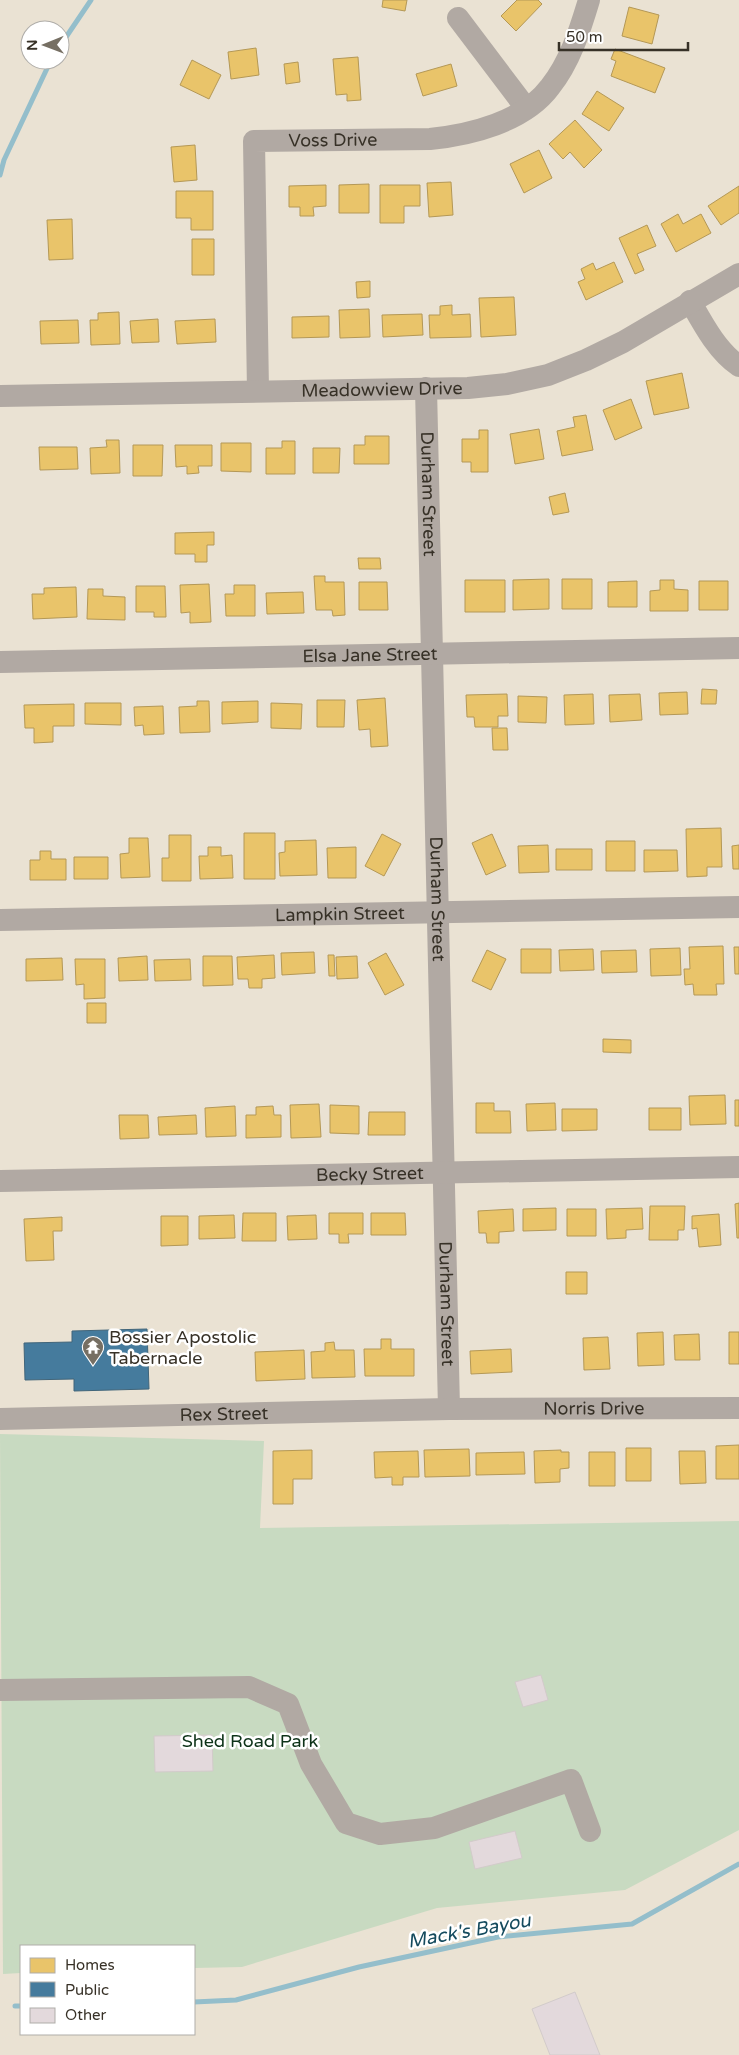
<svg xmlns="http://www.w3.org/2000/svg" width="739" height="2055" font-family="'Varela Round',sans-serif">
<rect width="100%" height="100%" fill="#eae2d3"/>
<path fill="#c8dac1" d="M0 1434 264 1441 260 1528 739 1521V1830L625 1890 437 1908 242 1967 194 1968V1946H21V1973L3 1974Z"/>
<path fill="#e9c46a" stroke="#b49856" d="M383 0H407L405 11 382 7Z
M517 0H538L542 4 516 31 501 16Z
M629 7 659 15 652 44 622 36Z
M256 48 259 75 231 79 228 52Z
M615 49 665 68 655 93 611 76 616 61 611 59Z
M358 57 361 100 347 101V94L336 95 333 59Z
M192 60 221 75 209 99 180 85Z
M298 62 300 82 286 84 284 64Z
M451 64 457 86 423 96 416 74Z
M597 91 624 108 609 131 582 114Z
M575 120 602 150 584 168 570 152 563 159 549 144Z
M195 145 197 180 174 182 171 147Z
M539 150 552 178 524 193 510 164Z
M451 182 453 215 429 217 427 183Z
M369 184V213H339V185Z
M326 185V206L313 207 314 216H300V207H289V186Z
M380 185H420V206H404V223H380Z
M739 186V213L721 225 708 206Z
M176 191H213V230H191V218H176Z
M678 214 683 224 701 214 711 233 676 252 661 224Z
M72 219 73 259 49 260 47 220Z
M647 225 656 246 637 254 644 270 635 274 619 238Z
M192 239H214V275H192Z
M614 262 623 282 586 300 578 282 585 279 581 269 593 263 596 270Z
M370 281V297L357 298 356 282Z
M514 297 516 335 481 337 479 298Z
M452 305V315L470 314 471 337 430 338 429 315H440V306Z
M369 309 370 337 340 338 339 310Z
M119 312 120 344 91 345 90 320H98V313Z
M422 314 423 335 383 337 382 315Z
M329 316V337L292 338V317Z
M158 319 159 342 132 343 130 321Z
M215 319 216 342 177 344 175 321Z
M78 320 79 343 41 344 40 321Z
M682 373 689 408 654 415 646 381Z
M631 399 642 428 615 440 603 410Z
M586 415 593 450 562 456 557 431 575 427 573 417Z
M539 429 544 459 515 464 510 434Z
M479 430H488V472H471V462H462V439H479Z
M365 436H389V464H354V445H365Z
M106 440H119L120 473 91 474 90 448 107 447Z
M282 441H295V474H266V448H282Z
M221 443H251V472L221 471Z
M133 445H163L162 476H133Z
M175 445H212V466H198L199 473 187 474V466L176 467Z
M39 447H77L78 469 40 470Z
M313 448H340L339 473H313Z
M565 493 569 512 553 515 549 497Z
M214 532V545H207V562H195V554H175V533Z
M358 558H380L381 569H359Z
M314 576H325V582H344L345 615 333 616 332 610H316Z
M549 579V609L513 610V580Z
M562 579H592V609H562Z
M465 580H505V612H465Z
M660 580H674V589L688 590V611H650V591L660 590Z
M637 581V607H608V582Z
M699 581H728V610H699Z
M359 582H387L388 610H359Z
M209 584 211 622 190 623V612L181 613 180 585Z
M234 585H255V616H226L225 594H234Z
M136 586H165L166 617H154V612H136Z
M76 587 77 617 33 619 32 594H44V588Z
M88 589H103V596L125 597V620L87 619Z
M303 592 304 613 267 614 266 593Z
M702 689 717 690 716 704H701Z
M687 692 688 714 660 715 659 693Z
M507 694 508 716H498V727H475L474 717H467L466 695Z
M593 694 594 724 565 725 564 695Z
M640 694 642 720 610 722 609 695Z
M518 696 547 697 546 723 518 722Z
M385 698 388 746 371 747 370 729 359 730 357 700Z
M317 700H345L344 727H317Z
M197 701H209L210 732 180 733 179 707 197 706Z
M258 701V722L222 724V702Z
M85 703H121V725L85 724Z
M271 703 302 704 301 729 271 728Z
M74 704V726H53V742L34 743V728H25L24 705Z
M163 706 164 734 144 735 143 725 135 726 134 707Z
M492 728H507L508 750H493Z
M721 828 722 867H707V876L687 877 686 829Z
M244 833H275V879H244Z
M382 834 401 844 384 876 365 866Z
M492 834 506 866 486 875 472 843Z
M169 835H191V881H162V858H169Z
M129 838H148L150 877 121 878 120 854 129 853Z
M316 840 317 875 280 876 279 853 285 852V841Z
M606 841H635V871H606Z
M548 845 549 872 519 873 518 846Z
M739 845V869H733L732 846Z
M208 847H221V856L232 855 233 878 200 879 199 856H208Z
M356 847V878H328L327 848Z
M556 849H592V870H556Z
M644 850H677L678 871 644 872Z
M40 851H51V859H66V880H30V860H40Z
M74 857H108V879H74Z
M723 946 724 984H716L717 995H694L693 984 685 985 684 969H690L689 947Z
M734 947H739V974H735Z
M680 948 681 975 651 976 650 949Z
M521 949H551V973H521Z
M593 949 594 970 560 971 559 950Z
M487 950 506 959 491 990 472 981Z
M636 950 637 972 602 973 601 951Z
M314 952 315 973 282 975 281 953Z
M386 953 404 985 385 995 368 963Z
M274 955 275 978 262 979V988H249L248 979H238L237 957Z
M328 955H334L335 976H329Z
M147 956 148 980 119 981 118 958Z
M203 956H232L233 985 203 986Z
M357 956 358 978 337 979 336 957Z
M62 958 63 980 26 981V959Z
M75 959H105V998L84 999V984L76 985Z
M190 959 191 980 155 981 154 960Z
M87 1003H106V1023H87Z
M603 1039 631 1040V1053L603 1052Z
M725 1095 726 1124 690 1125 689 1096Z
M735 1100H739V1126H735Z
M476 1103H494V1111H510L511 1133H476Z
M555 1103 556 1130 527 1131 526 1104Z
M319 1104 321 1137 291 1138 290 1105Z
M330 1105 359 1106V1134L330 1133Z
M235 1106 236 1136 206 1137 205 1108Z
M273 1106 274 1115H281V1137L246 1138V1115H256V1107Z
M649 1108H681V1130H649Z
M562 1109H597V1130L562 1131Z
M369 1112H405V1135H368Z
M119 1115H148L149 1138 120 1139Z
M196 1115 197 1134 159 1135 158 1117Z
M739 1203V1238H737L735 1204Z
M650 1206H685L684 1230H678V1240H649Z
M556 1208V1230L523 1231V1209Z
M642 1208 643 1229 626 1230V1238L607 1239 606 1209Z
M513 1209 514 1231 499 1232V1243H487L486 1233H479L478 1211Z
M567 1209H596V1236H567Z
M243 1213H276V1241H242Z
M329 1213H363V1234H348L349 1243H339V1234H329Z
M371 1213H405L406 1235H371Z
M719 1214 721 1245 699 1247 697 1228 692 1229V1216Z
M234 1215 235 1238 199 1239V1216Z
M316 1215 317 1239 288 1240 287 1216Z
M161 1216H188V1245L161 1246Z
M62 1217V1231H53L54 1260 26 1261 24 1219Z
M566 1272H587V1294H566Z
M663 1332 664 1365 638 1366 637 1333Z
M729 1332H739V1364H729Z
M699 1334 700 1360H675L674 1335Z
M608 1337 610 1369 584 1370 583 1338Z
M381 1339H391V1349H414V1376H365L364 1349H381Z
M334 1342 335 1350H354L355 1377 312 1378 311 1352 325 1351V1343Z
M511 1349 512 1372 471 1374 470 1351Z
M304 1350 305 1379 256 1381 255 1352Z
M739 1445V1479H716V1446Z
M626 1448H651V1481H626Z
M469 1449 470 1476 425 1477 424 1450Z
M312 1450V1479H293V1504H273V1451Z
M561 1450V1452H569V1468L560 1469V1482L535 1483 534 1451Z
M418 1451 419 1477H403V1485H392V1477L375 1478 374 1452Z
M679 1451H705L706 1483 680 1484Z
M524 1452 525 1474 476 1475V1453Z
M589 1452H615V1486H589Z"/>
<path fill="#457b9d" stroke="#41657a" d="M147 1329 149 1389 74 1391V1379L25 1380 24 1343 72 1342V1331Z"/>
<g fill="none" stroke-linecap="round" stroke-linejoin="round">
<path stroke="#94becb" stroke-width="5" d="M60 46 91 0
M0 175 4 160 51 60
M194 2002 236 2000 359 1967 498 1937 632 1924 739 1864
M15 2006H21"/>
</g>
<path fill="#e3d9dc" stroke="#d2cbca" d="M541 1675 548 1700 523 1707 515 1682Z
M212 1735 213 1771 155 1772 154 1736Z
M515 1831 522 1858 475 1869 469 1842Z
M575 1992 600 2055H550L532 2009Z"/>
<g fill="none" stroke-linecap="round" stroke-linejoin="round">
<g stroke="#b1a9a3" stroke-width="22">
<path d="M458 18 526 108"/>
<path d="M690 301C703 324 717 351 739 366"/>
<path id="s1" d="M426 388 449 1409"/>
<path id="s2" d="M258 391 254 141 430 139C470 135 524 122 550 87 570 62 580 30 589 0"/>
<path id="s3" d="M0 396 468 388 507 384 548 375 586 360 623 342 739 274"/>
<path id="s4" d="M0 662 739 648"/>
<path id="s5" d="M0 920 739 907"/>
<path id="s6" d="M0 1181 739 1167"/>
<path id="s7" d="M0 1419 449 1409 739 1408"/>
<path d="M0 1690 249 1687 288 1704 311 1764 346 1823 380 1834 434 1828 571 1780 590 1831"/>
</g>
</g>
<defs>
<g id="temple-pin" transform="scale(1.125)"><path d="M0 17L-7.5 6A9.5 9.5 0 1 1 7.5 6Z" fill="#766f63" stroke="#fff"/><path d="M0-6L5-2H3V0L6.5 2.5H4V6H1.5V3h-3V6H-4V2.5H-6.5L-3 0V-2H-5Z" fill="#fff"/></g>
</defs>
<g fill-rule="evenodd">
<use href="#temple-pin" x="93" y="1347"/>
</g>
<g text-anchor="middle" dominant-baseline="central" stroke-width="5" stroke-linejoin="round" paint-order="stroke">
<g font-size="18" fill="#373127" stroke="#fff">
<text stroke="none"><textPath href="#s2" startOffset="329">Voss Drive</textPath></text>
<text stroke="none"><textPath href="#s3" startOffset="382">Meadowview Drive</textPath></text>
<text stroke="none"><textPath href="#s1" startOffset="106">Durham Street</textPath></text>
<text stroke="none"><textPath href="#s4" startOffset="370">Elsa Jane Street</textPath></text>
<text stroke="none"><textPath href="#s1" startOffset="511">Durham Street</textPath></text>
<text stroke="none"><textPath href="#s5" startOffset="340">Lampkin Street</textPath></text>
<text stroke="none"><textPath href="#s6" startOffset="370">Becky Street</textPath></text>
<text stroke="none"><textPath href="#s1" startOffset="916">Durham Street</textPath></text>
<text stroke="none"><textPath href="#s7" startOffset="594">Norris Drive</textPath></text>
<text stroke="none"><textPath href="#s7" startOffset="224">Rex Street</textPath></text>
</g>
<g font-size="18" fill="#373127" stroke="#fff" text-anchor="start">
<text x="109" y="1337">Bossier Apostolic<tspan x="109" dy="21">Tabernacle</tspan></text>
</g>
<g font-size="18" fill="#0d3218" stroke="#fff">
<text x="250" y="1741">Shed Road Park</text>
</g>
<g font-size="19" font-style="italic" fill="#144a5d" stroke="#fff">
<text transform="translate(469 1931) rotate(-10)">Mack's Bayou</text>
</g>
</g>
<rect x="20" y="1945" width="175" height="90" fill="#ffffff" stroke="#afada9"/>
<rect x="30" y="1958" width="25" height="15" fill="#e9c46a" stroke="#afada9"/>
<text x="65" y="1970" font-size="15" fill="#373127">Homes</text>
<rect x="30" y="1982" width="25" height="15" fill="#457b9d" stroke="#afada9"/>
<text x="65" y="1995" font-size="15" fill="#373127">Public</text>
<rect x="30" y="2008" width="25" height="15" fill="#e3d9dc" stroke="#afada9"/>
<text x="65" y="2020" font-size="15" fill="#373127">Other</text>
<g transform="translate(45 45) rotate(269)"><circle r="24" fill="#ffffff" stroke="#afada9"/>
<path d="M0-4L9 19L0 12L-9 19Z" fill="#766f63"/>
<text y="-8" font-size="14" font-weight="bold" text-anchor="middle" fill="#373127">N</text>
</g>
<path d="M559 42v8h129v-8" fill="none" stroke="#373127" stroke-width="2.5"/>
<text x="566" y="42" font-size="15" fill="#373127" stroke="#ffffff" stroke-width="4" paint-order="stroke">50 m</text>
</svg>
